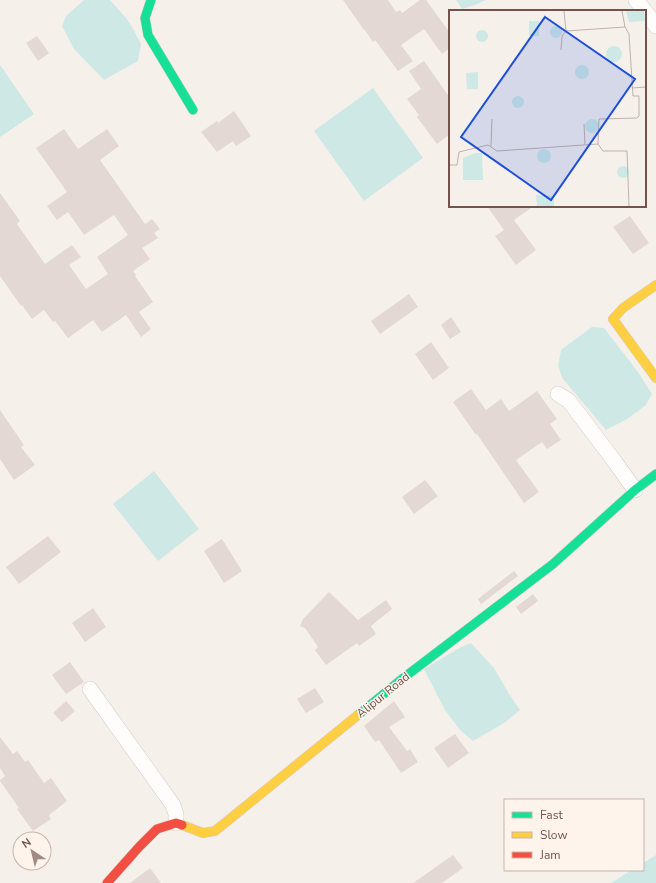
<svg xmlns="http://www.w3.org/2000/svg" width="656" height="883" font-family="'Nunito Sans',sans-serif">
<rect width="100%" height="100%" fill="#f6f0eb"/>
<path fill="#cde8e5" d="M84 0H110L126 18 132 27 141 44 138 61 104 80 74 49 62 26 66 16Z
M456 0H486L475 5 462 9Z
M0 65 34 114 0 137Z
M373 88 423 158 364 201 314 131Z
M592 327 604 328 638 372 652 394 646 405 627 419 606 430 563 379 558 366 561 350Z
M154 471 199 529 158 561 113 504Z
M471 643 494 668 509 694 520 710 504 723 473 741 460 730 445 710 424 669 461 647Z
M656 855V883H611L632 870H643V863Z"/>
<path fill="#e3d8d3" d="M343 0H388L396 12 400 10 402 13 420 0H426L450 33V48L442 54 424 29 401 45 413 61 398 71 375 40 373 42 364 29V30Z
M37 36 49 53 38 61 26 43Z
M424 61 450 98V134L437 144 417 117 419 115 407 99 421 89 409 71Z
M234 111 251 136 236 146 233 141 217 152 201 132 217 121 218 123Z
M64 129 78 149 107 129 119 146 100 160 145 224 152 219 160 229 154 233 158 238 142 248 150 259 133 271 136 275 135 276 153 302 139 312 151 329 141 337 126 315 102 332 93 320 68 338 55 321 53 322 44 310 32 319 22 305 21 306 0 276V193L20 221 17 224 45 264 72 245 81 257 69 265 86 289 108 274 97 257 128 235 114 215 84 235 68 212 57 220 47 206 67 192 36 148Z
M487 206H534L514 220 536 250 516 265 495 236 504 230Z
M630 216 649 243 633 254 613 227Z
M409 294 418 307 380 334 371 321Z
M451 317 461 332 450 339 441 325Z
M431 342 449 368 433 380 415 354Z
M471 389 486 410 501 399 509 411 537 391 557 419 550 424 561 440 547 449 542 442 516 460 539 492 524 503 477 434 476 435 453 402Z
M0 410 24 445 21 447 35 465 14 480 0 459Z
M425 480 438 496 414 514 402 497Z
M48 536 61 552 19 584 6 567Z
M222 539 242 571 224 583 204 551Z
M514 571 518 576 481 604 478 599Z
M329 592 358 620 386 600 392 609 371 626 376 634 359 646 357 643 326 665 315 650 318 647 305 628 300 626 303 619Z
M533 594 538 601 521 614 516 607Z
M93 608 106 627 85 642 72 623Z
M70 662 84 682 66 694 52 675Z
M315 688 324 702 306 713 297 699Z
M66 701 75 711 62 722 53 713Z
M394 701 405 717 389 727 407 751 410 749 418 762 401 773 379 740 375 742 364 726Z
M455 734 469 753 448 768 434 748Z
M0 737 13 754 17 751 25 762 28 760 44 783 51 778 67 801 49 815 51 819 33 831 17 809 19 808 0 781V780L5 776 0 768Z
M453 855 463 868 442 883H413Z
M150 868 161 883H130Z"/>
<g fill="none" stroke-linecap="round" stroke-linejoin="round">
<g stroke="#d5ccc8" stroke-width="16">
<path id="street" d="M636 0 645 11
M645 11 656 26
M558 394 569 401 615 462 635 490
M90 689 173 805 176 814V823"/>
</g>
<g stroke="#d6cbc8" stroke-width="10">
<path id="fast" d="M151 0 145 18 148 35 193 110
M358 715 402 679 553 564 635 490 656 474"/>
</g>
<g stroke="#d6cbc8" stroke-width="10">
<path id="slow" d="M656 285 623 308 613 319 656 378
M182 825 203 833 215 831 358 715"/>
</g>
<g stroke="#d6cbc8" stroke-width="10">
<path id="jam" d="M107 883 139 847 157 829 176 823 182 825"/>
</g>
<use href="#street" stroke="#fefdfc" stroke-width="15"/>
<use href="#fast" stroke="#16e098" stroke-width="9"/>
<use href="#slow" stroke="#ffcf43" stroke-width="9"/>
<use href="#jam" stroke="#f24e42" stroke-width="9"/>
</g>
<g text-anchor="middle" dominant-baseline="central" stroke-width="3" stroke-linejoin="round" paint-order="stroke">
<g font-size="12" fill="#74534c" stroke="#fef4ec">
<text transform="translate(383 695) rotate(-39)">Alipur Road</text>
</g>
</g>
<g transform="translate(449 10)">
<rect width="197" height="197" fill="#f6f0eb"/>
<path d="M177 1H195L196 11 180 12ZM80 11H90V26H80ZM101 22a6 6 0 1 1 12 0a6 6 0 1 1-12 0ZM27 26a6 6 0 1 1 12 0a6 6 0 1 1-12 0ZM157 44a8 8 0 1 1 16 0a8 8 0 1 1-16 0ZM126 62a7 7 0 1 1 14 0a7 7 0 1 1-14 0ZM29 62V79H18L17 63ZM63 92a6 6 0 1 1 12 0a6 6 0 1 1-12 0ZM136 116a7 7 0 1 1 14 0a7 7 0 1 1-14 0ZM88 146a7 7 0 1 1 14 0a7 7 0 1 1-14 0ZM26 143H33L34 170H14V148ZM168 162a6 6 0 1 1 12 0a6 6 0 1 1-12 0ZM87 185 105 186V196H88Z" fill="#cde8e5"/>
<path fill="none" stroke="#c2b1ab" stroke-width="1" d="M173 1 176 17M112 40 113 26 117 21M183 78 197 77M135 114 136 134M149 134 154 141H178L180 196M42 136 43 109M0 155H8L10 142 39 135 48 141 149 134 150 109 188 108 190 106V86H184L180 24 176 17 117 21 115 1"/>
<path fill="#1d4ed8" fill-opacity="0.15" stroke="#1d4ed8" stroke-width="2" d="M96 7 186 69 102 190 12 127Z"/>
<rect width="197" height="197" fill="none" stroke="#74534c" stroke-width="2"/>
</g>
<rect x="504" y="799" width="140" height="72" fill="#fef4ec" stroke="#c7b4ac"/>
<rect x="512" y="812" width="20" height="6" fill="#16e098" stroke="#c7b4ac"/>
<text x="540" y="819" font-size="12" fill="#74534c">Fast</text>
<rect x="512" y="832" width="20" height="6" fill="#ffcf43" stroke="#c7b4ac"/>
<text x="540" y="839" font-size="12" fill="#74534c">Slow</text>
<rect x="512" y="852" width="20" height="6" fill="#f24e42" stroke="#c7b4ac"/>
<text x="540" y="859" font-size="12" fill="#74534c">Jam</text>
<g transform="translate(32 851) rotate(325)"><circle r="19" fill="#fef4ec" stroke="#c7b4ac"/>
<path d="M0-3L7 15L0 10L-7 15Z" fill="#a28a84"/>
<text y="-6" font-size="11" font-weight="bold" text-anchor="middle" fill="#74534c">N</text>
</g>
</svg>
